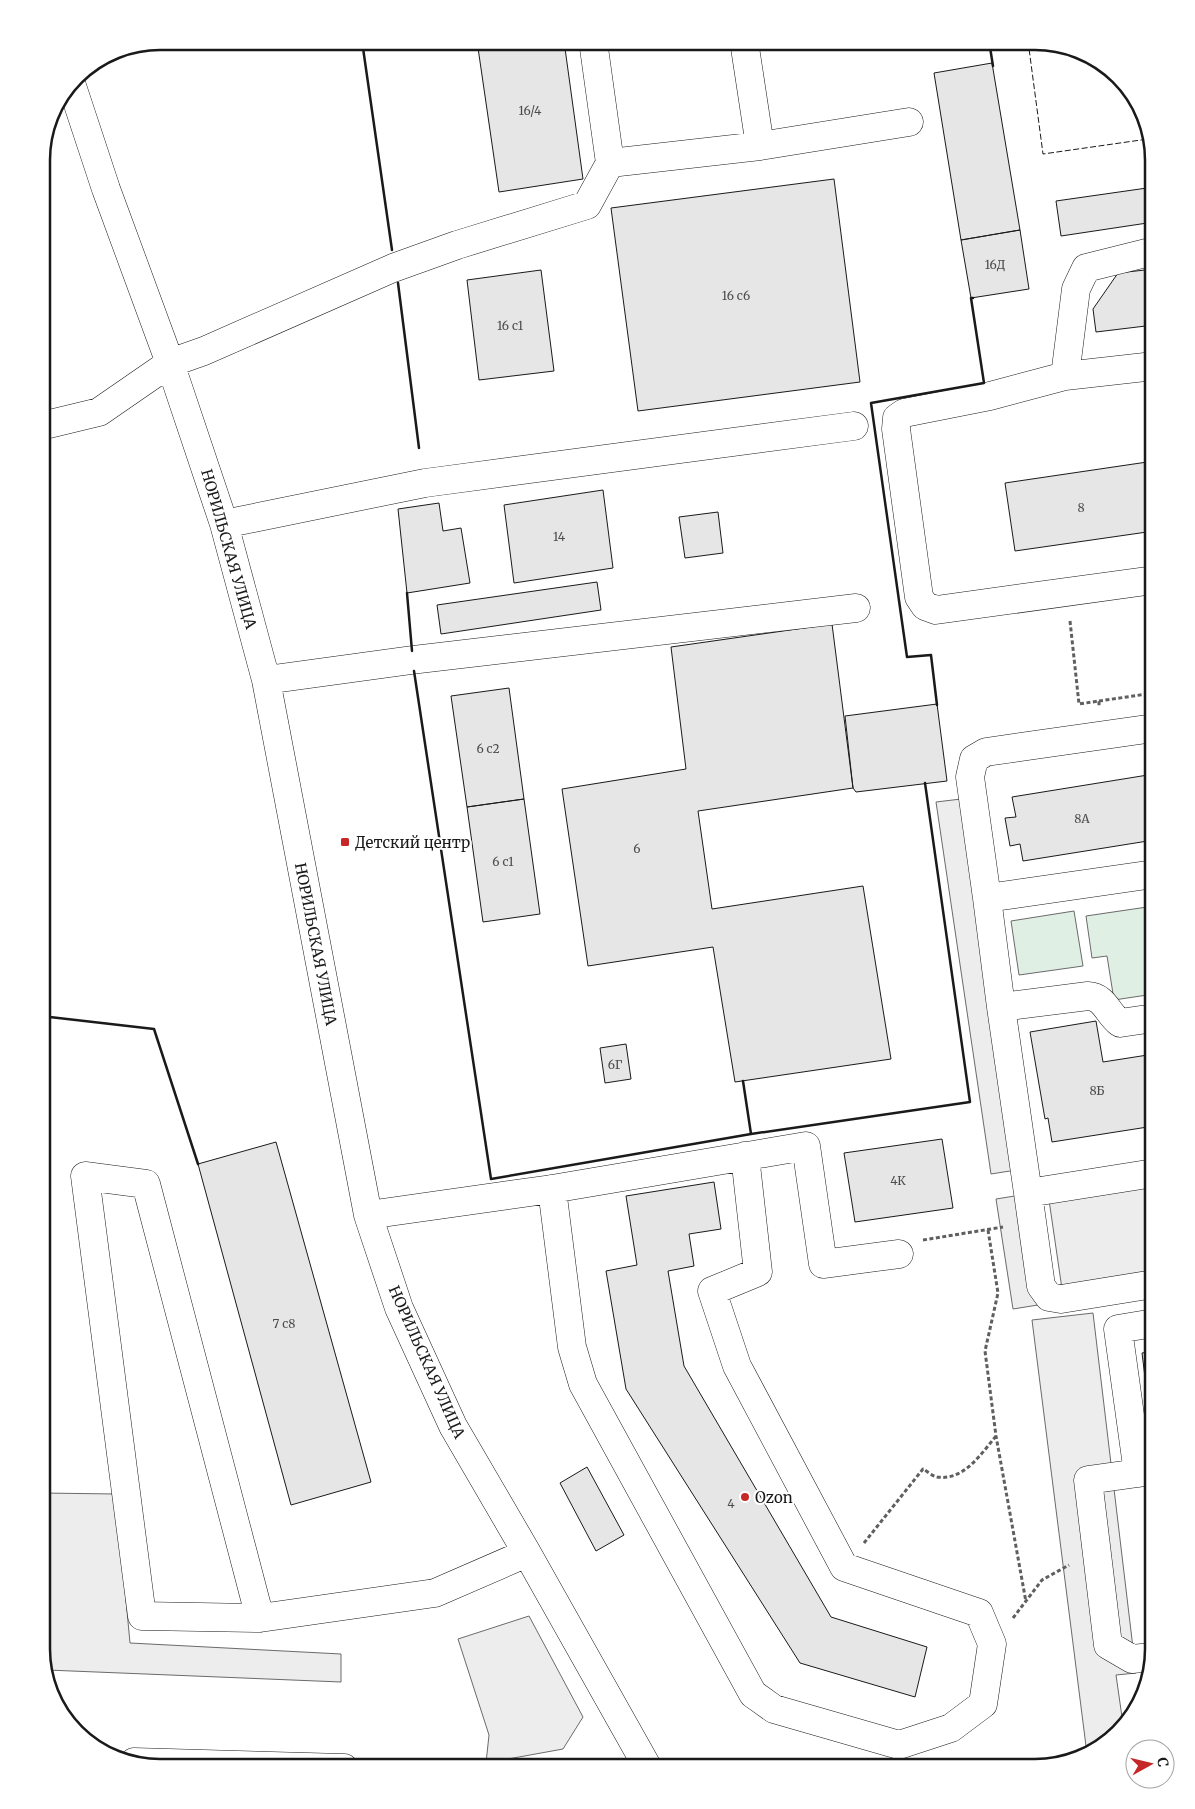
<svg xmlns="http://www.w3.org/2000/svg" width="1195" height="1809" font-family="Merriweather,serif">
<rect width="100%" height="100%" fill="#fff"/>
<path fill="#e0efe3" stroke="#6a6a6a" d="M1154 906V994L1114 1000 1107 956 1092 958 1086 916Z
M1074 911 1083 966 1019 975 1011 921Z"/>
<path fill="#ededed" stroke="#6a6a6a" d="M961 799 1016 1170 991 1174 936 802Z
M1154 1184V1276L1062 1289 1049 1200Z
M1021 1195 1038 1305 1013 1309 996 1199Z
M1093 1313 1136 1673 1116 1675 1123 1724 1094 1752 1087 1754 1032 1320Z
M41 1493 116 1494 130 1643 341 1654V1682L47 1670 41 1649Z
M529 1616 583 1717 563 1749 486 1763 489 1735 458 1639Z"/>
<path fill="#e6e6e6" stroke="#1a1a1a" d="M477 41H564L583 179 499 192Z
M992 63 1020 230 961 240 934 73Z
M834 179 860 382 638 411 611 208Z
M1154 187V222L1061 236 1056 201Z
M1020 230 1029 289 971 298 961 240Z
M1154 269V325L1096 332 1093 309 1118 273Z
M541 270 554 371 479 380 467 280Z
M1154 461V531L1015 551 1005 483Z
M603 490 613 568 514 583 504 505Z
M439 503 443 531 461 528 470 583 407 593 398 509Z
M718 512 723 553 685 558 679 517Z
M597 582 601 610 441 634 437 605Z
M832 624 853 788 698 811 712 909 863 886 891 1059 735 1082 713 947 588 966 562 789 686 769 671 647Z
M509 688 524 799 467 807 451 696Z
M937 704 947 781 856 792 853 788 845 716Z
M1154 774V840L1023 861 1020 844 1010 846 1005 818 1016 817 1012 797Z
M524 799 540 914 483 922 467 807Z
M1096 1021 1103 1062 1154 1054V1126L1052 1142 1048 1118 1045 1119 1030 1032Z
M626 1044 631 1079 605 1083 600 1048Z
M942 1139 953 1208 855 1222 844 1153Z
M276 1142 371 1482 291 1505 198 1164Z
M714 1182 721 1229 689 1234 694 1266 668 1271 684 1366 831 1617 927 1647 915 1697 800 1663 626 1389 606 1271 637 1265 626 1196Z
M1154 1351V1418H1150L1142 1353Z
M587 1467 624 1535 596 1551 560 1483Z"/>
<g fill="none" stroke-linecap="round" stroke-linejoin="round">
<g stroke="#1a1a1a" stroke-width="29">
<path id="minor" d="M593 41 610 163
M744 41 760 146
M71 83 106 189 170 363 224 524 266 680 368 1215 399 1308 453 1426 527 1553 648 1768
M1065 376 1076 289 1086 268 1154 251
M41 426 99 412 170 363 204 351 393 268 457 245 587 205 610 163 760 146 909 122
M224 524 425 483 854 426
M1154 580 936 610 925 606 919 597 896 429 897 418 904 413 990 396 1065 376 1154 366
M266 680 412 660 856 608
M987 898 970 777 974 759 986 752 1154 728
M1001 1007 1088 996C1105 997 1107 1013 1120 1023L1154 1018
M1154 1173 1028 1193 1001 1007 987 898 1154 874
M552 1189 572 1347 583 1384 753 1694 774 1709 899 1745 951 1728 983 1704 992 1644 979 1613 844 1567 737 1366 712 1291 758 1272 745 1156
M1028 1193 1041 1286 1049 1297 1061 1299 1154 1284
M368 1215 552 1189 806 1146 823 1264 899 1254
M1154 1470 1138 1473 1118 1329 1154 1323
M1138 1473 1088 1480 1108 1645 1132 1659 1152 1657
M260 1618 146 1184 85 1176 142 1616 260 1618 435 1593 527 1553
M134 1762 344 1768"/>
</g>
<path stroke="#5f5f5f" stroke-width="3" stroke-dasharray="4 2.5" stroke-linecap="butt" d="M1070 621 1079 704 1099 701V706
M1099 701 1154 693
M988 1230 998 1293 985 1351 996 1436 1026 1602
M923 1240 1003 1227
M864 1543 923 1469C927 1471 932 1476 937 1477 964 1481 981 1454 996 1436
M1013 1618 1042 1580 1069 1565"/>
<use href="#minor" stroke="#fff" stroke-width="28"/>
<path stroke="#1a1a1a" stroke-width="1" stroke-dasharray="6 2.5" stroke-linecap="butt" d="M1028 41 1043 154 1148 139"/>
<path stroke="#1a1a1a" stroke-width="2.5" d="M362 41 392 250
M989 41 993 66
M398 283 419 448
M407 593 412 651
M414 671 491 1179 751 1134 970 1102 925 783
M937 705 931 655 907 657 871 403 984 383 971 298H973
M41 1016 154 1029 198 1164
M743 1081 751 1134"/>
</g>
<g fill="#c62828" stroke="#fff" stroke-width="2">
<rect x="340" y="837" width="10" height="10" rx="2.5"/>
<circle cx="745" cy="1497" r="5"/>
</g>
<g text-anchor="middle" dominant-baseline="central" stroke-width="4" stroke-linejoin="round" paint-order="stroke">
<g font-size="12" fill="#4d4d4d">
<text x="530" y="110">16/4</text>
<text x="995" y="264">16Д</text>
<text x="736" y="295">16 с6</text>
<text x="510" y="325">16 с1</text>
<text x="1081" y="507">8</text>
<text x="559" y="536">14</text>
<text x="488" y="748">6 с2</text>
<text x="1082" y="818">8А</text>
<text x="637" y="848">6</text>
<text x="503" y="861">6 с1</text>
<text x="615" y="1064">6Г</text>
<text x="1097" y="1090">8Б</text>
<text x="898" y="1180">4К</text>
<text x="284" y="1323">7 с8</text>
<text x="731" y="1503">4</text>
</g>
<g font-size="15" fill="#1a1a1a" stroke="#fff">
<text transform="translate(229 549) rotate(74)">НОРИЛЬСКАЯ УЛИЦА</text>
<text transform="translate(316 944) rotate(79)">НОРИЛЬСКАЯ УЛИЦА</text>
<text transform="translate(427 1362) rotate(66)">НОРИЛЬСКАЯ УЛИЦА</text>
</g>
<g font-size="15" fill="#1a1a1a" stroke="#fff" text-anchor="start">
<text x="355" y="842">Детский центр</text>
<text x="755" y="1497">Ozon</text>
</g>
</g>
<path d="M0 0H1195V1809H0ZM160 50H1035A110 110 0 0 1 1145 160V1649A110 110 0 0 1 1035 1759H160A110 110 0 0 1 50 1649V160A110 110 0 0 1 160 50Z" fill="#fff" fill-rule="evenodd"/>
<path fill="none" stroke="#1a1a1a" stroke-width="2.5" d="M160 50H1035A110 110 0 0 1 1145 160V1649A110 110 0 0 1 1035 1759H160A110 110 0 0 1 50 1649V160A110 110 0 0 1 160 50Z"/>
<g transform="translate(1150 1764) rotate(82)"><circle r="24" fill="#ffffff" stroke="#a3a3a3"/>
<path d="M0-4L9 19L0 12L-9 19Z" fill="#c62828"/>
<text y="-8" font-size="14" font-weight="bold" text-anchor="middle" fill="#1a1a1a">С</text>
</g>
</svg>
